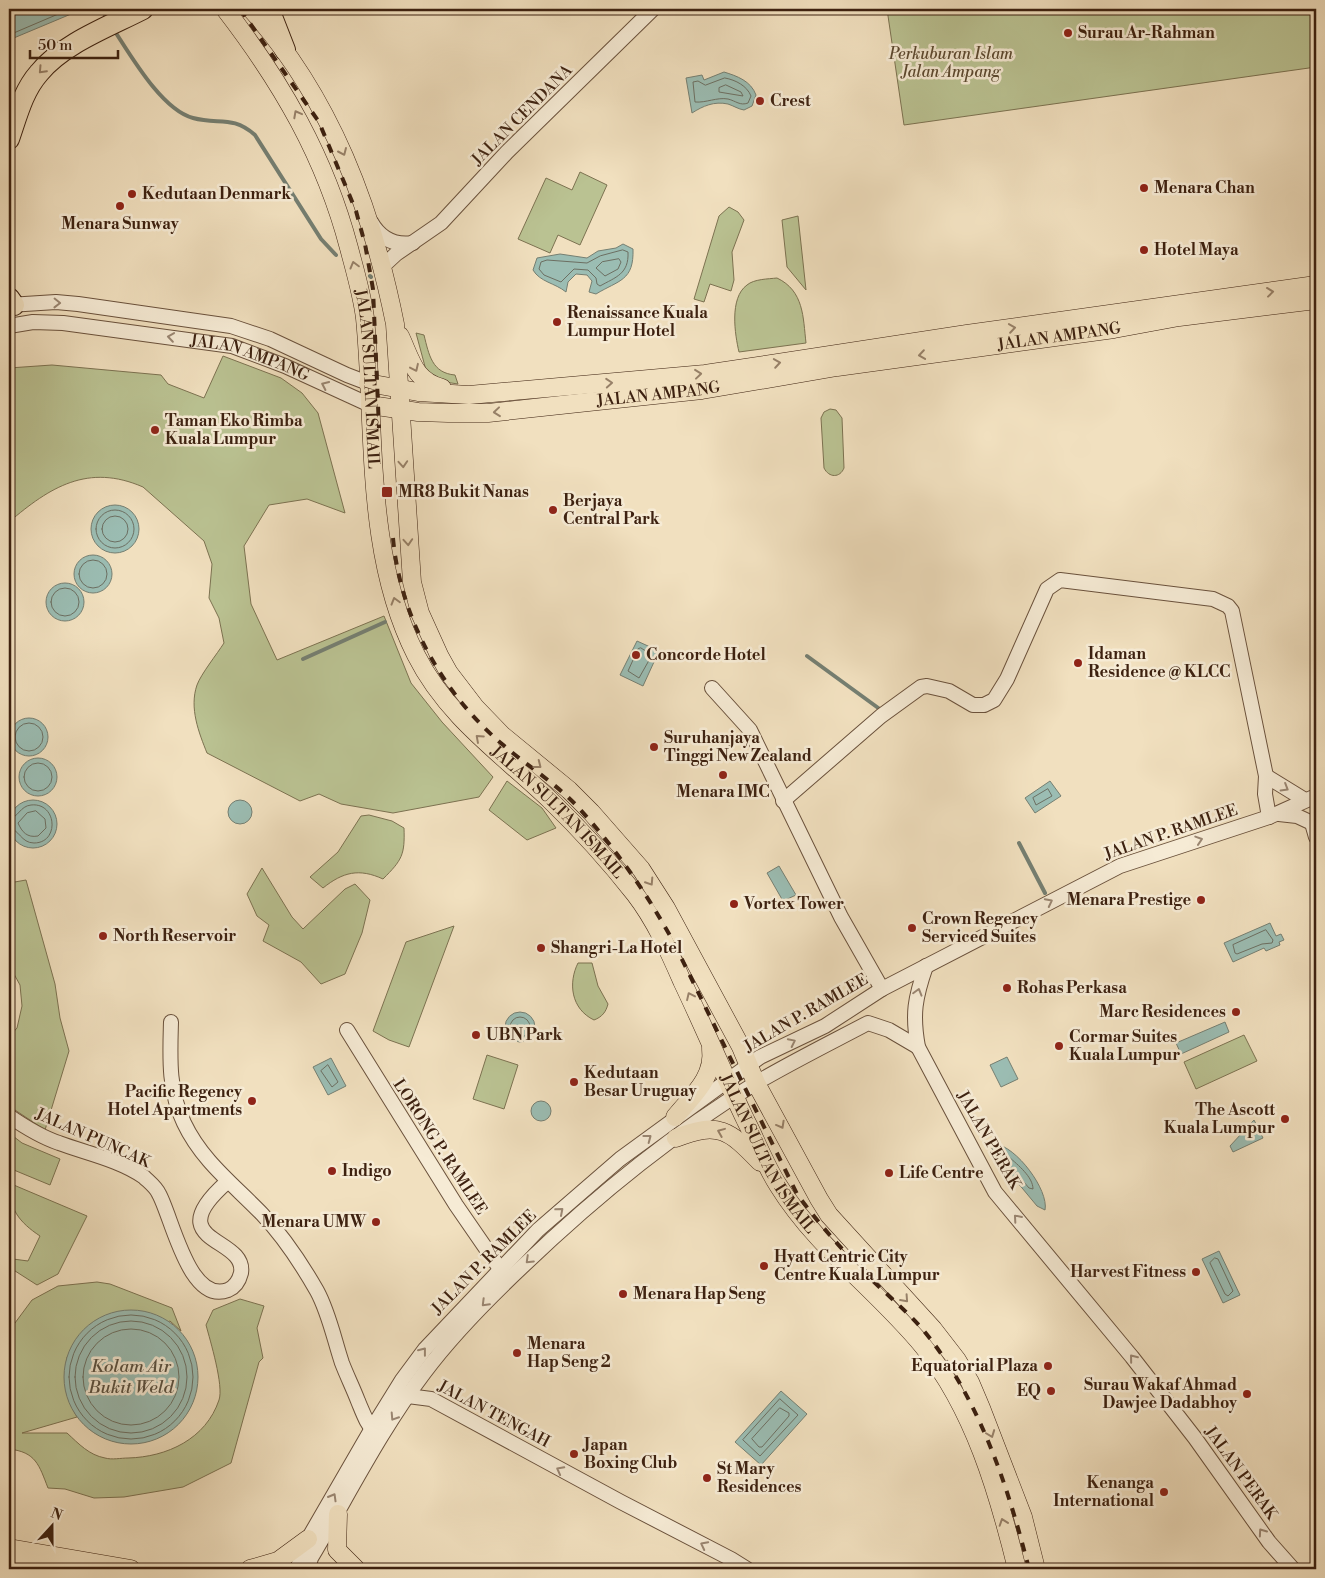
<svg xmlns="http://www.w3.org/2000/svg" width="1325" height="1578" font-family="'Libre Bodoni',serif">
<rect width="100%" height="100%" fill="#f1e0bf"/>
<filter id="stains"><feTurbulence type="fractalNoise" baseFrequency=".004" numOctaves="4"/><feColorMatrix values="0 0 0 0 .2 0 0 0 0 .09 0 0 0 0 .02 0 0 0 .5 -.17"/></filter>
<radialGradient id="worn" r=".72"><stop offset=".6" stop-color="#630" stop-opacity="0"/><stop offset="1" stop-color="#630" stop-opacity=".3"/></radialGradient>
<path fill="#bac292" stroke="#7c7251" d="M887 9H1316V67L904 125Z
M580 172 607 185 580 245 558 235 550 253 518 239 546 178 572 190Z
M729 207 738 212 744 220 732 252 734 280 731 291 710 284 704 302 694 299 719 216Z
M798 216 806 290 787 267 782 220Z
M777 278C804 291 803 317 806 343L739 352C735 335 729 298 747 285 754 279 768 279 777 278Z
M416 333 424 335C429 355 432 373 455 375L458 384 432 380 427 374Z
M223 356 281 378 302 393 318 413 345 513 307 499 269 505 244 546 251 604 277 660 384 616 411 683 442 722 493 777 479 797 393 813 341 804 319 794 300 801 207 753C199 733 189 708 197 685 201 674 217 654 224 643L219 618 209 598 212 564 204 541 143 487C88 463 50 487 9 522V368L52 365 161 375 168 384 204 398Z
M830 409 836 410 842 418 844 468C840 478 829 478 824 468L821 418 824 412Z
M507 781 542 808 556 828 527 840 489 810Z
M369 815 392 821 404 828C405 855 402 860 383 879 359 868 343 872 323 888L310 877 338 852 361 816Z
M262 868 292 917 303 929 345 889 355 884 370 900 362 933 345 974 321 984 301 962 263 941 269 925 257 916 247 894Z
M26 880 55 984 60 1018 69 1051 45 1130 9 1106V1037L17 1028 22 1006 20 985 9 965V883Z
M454 926 409 1047 389 1040 373 1031 406 942Z
M578 963H592L598 986 608 1004C606 1012 602 1017 594 1020 571 1009 568 983 578 963Z
M1244 1035 1257 1061 1196 1089 1184 1062Z
M487 1055 518 1065 504 1109 473 1099Z
M9 1133 22 1143 60 1159 50 1185 9 1168Z
M9 1183 87 1216 58 1274 37 1285 12 1269 13 1259 28 1261 40 1236C19 1222 9 1209 9 1183Z
M97 1282 110 1284 172 1308 181 1331 170 1321 67 1357C63 1382 65 1394 77 1417L22 1433H67C79 1444 89 1455 105 1458 112 1460 121 1458 128 1458 167 1457 206 1439 219 1400 224 1386 210 1340 206 1325L213 1310 240 1299 264 1306 257 1328 263 1358 259 1362 231 1463 183 1487 124 1497 94 1498 65 1489 48 1488C39 1465 36 1452 9 1449V1331L32 1300 58 1286Z"/>
<path fill="#9bbdb3" stroke="#757f72" d="M19 9H83L9 40V13Z
M724 72C737 76 751 81 756 95L752 106 744 110C738 109 734 106 728 104 714 101 703 106 692 113L686 78 702 75 704 80Z
M623 244 633 249C634 281 619 280 596 294L589 292 592 281 587 275 576 274 568 282 566 292C555 283 540 282 533 270L537 258 560 254 587 258 598 251 616 248Z
M91 529a24 24 0 1 1 48 0a24 24 0 1 1-48 0Z
M74 574a19 19 0 1 1 38 0a19 19 0 1 1-38 0Z
M46 602a19 19 0 1 1 38 0a19 19 0 1 1-38 0Z
M637 641 659 651 643 686 620 675Z
M10 737a19 19 0 1 1 38 0a19 19 0 1 1-38 0Z
M19 777a19 19 0 1 1 38 0a19 19 0 1 1-38 0Z
M1050 781 1061 796 1035 813 1025 798Z
M9 824a24 24 0 1 1 48 0a24 24 0 1 1-48 0Z
M228 812a12 12 0 1 1 24 0a12 12 0 1 1-24 0Z
M779 866 796 895 783 901 767 873Z
M1270 923 1276 936 1281 934 1284 940 1279 942 1280 945 1266 951 1264 948 1233 962 1224 943Z
M505 1027a15 15 0 1 1 30 0a15 15 0 1 1-30 0Z
M1225 1022 1229 1032 1181 1054 1176 1043Z
M1007 1057 1018 1079 1001 1087 990 1065Z
M331 1058 346 1086 328 1095 313 1067Z
M531 1111a10 10 0 1 1 20 0a10 10 0 1 1-20 0Z
M1254 1120 1263 1138 1233 1152 1230 1146Z
M995 1144C1016 1146 1049 1190 1045 1210L1037 1206 993 1153 992 1148Z
M1219 1251 1240 1295 1223 1303 1202 1259Z
M64 1377a67 67 0 1 1 134 0a67 67 0 1 1-134 0Z
M781 1391 807 1414 761 1465 735 1442Z"/>
<g fill="none" stroke-linecap="round" stroke-linejoin="round">
<path stroke="#6c6f62" stroke-width="1" d="M9 35 70 9
M725 78C736 80 747 86 751 96L748 103C740 106 736 101 728 99 717 97 706 103 695 102L693 82 698 81 705 85Z
M726 85 741 92 743 96 719 92V88Z
M623 250 628 252C629 274 616 277 600 286L597 284 596 278 588 270 574 269 561 282 544 275 539 269 541 262 547 260 587 263 600 256Z
M619 259 621 262 618 269 605 276 596 268 602 262Z
M96 529a19 19 0 1 1 38 0a19 19 0 1 1-38 0Z
M102 529a13 13 0 1 1 26 0a13 13 0 1 1-26 0Z
M79 574a14 14 0 1 1 28 0a14 14 0 1 1-28 0Z
M51 602a14 14 0 1 1 28 0a14 14 0 1 1-28 0Z
M641 648 652 655 639 678 628 671 638 649Z
M15 737a14 14 0 1 1 28 0a14 14 0 1 1-28 0Z
M24 777a14 14 0 1 1 28 0a14 14 0 1 1-28 0Z
M1048 789 1052 796 1036 805 1033 798Z
M36 811 45 819 46 828 38 836C27 838 22 832 18 823L27 813Z
M9 819C18 818 20 806 31 805 57 802 60 843 34 843 21 843 19 829 9 828
M1266 930 1273 940 1272 943 1262 944 1237 954 1235 953 1233 945Z
M510 1027a10 10 0 1 1 20 0a10 10 0 1 1-20 0Z
M328 1065 338 1082 332 1087 321 1071Z
M1006 1157H1009C1018 1165 1033 1177 1033 1189L1029 1188 1006 1161Z
M1215 1258 1218 1259 1233 1291 1228 1296 1225 1294 1210 1263Z
M69 1377a62 62 0 1 1 124 0a62 62 0 1 1-124 0Z
M75 1377a56 56 0 1 1 112 0a56 56 0 1 1-112 0Z
M83 1377a48 48 0 1 1 96 0a48 48 0 1 1-96 0Z
M780 1399 798 1415 760 1456 743 1440Z
M780 1408 789 1413V1416L762 1447H759L752 1439Z"/>
<path stroke="#757f72" stroke-width="4" d="M101 9 108 19
M114 30C131 56 162 110 193 118 219 125 232 115 255 135L321 239 336 255
M370 276 371 277
M807 656 881 710
M303 659 385 622
M1019 843 1045 893"/>
<g stroke="#6a513c" stroke-width="16">
<g id="minor">
<path d="M371 222C380 238 394 246 413 243"/>
<path d="M382 267 396 254 441 223 507 152 653 9"/>
<path d="M9 305 56 302 78 304 231 326 270 339 347 375 368 383"/>
<path id="s1" d="M9 326 33 322 63 323 232 346 285 366 370 405"/>
<path d="M712 688 750 730 841 917 882 989"/>
<path d="M1266 776 1305 800"/>
<path d="M783 801 881 716 921 687 927 686 949 691 973 705H984L994 700 1007 679 1047 589 1060 580 1213 599 1228 606 1232 611 1266 776 1265 794 1269 817"/>
<path d="M1279 814 1297 816 1312 823 1316 837"/>
<path d="M926 966C915 998 912 1014 918 1047L995 1192 1132 1357 1195 1438 1269 1542 1293 1569"/>
<path d="M171 1022C170 1057 168 1090 184 1123 202 1161 233 1184 262 1214 284 1237 301 1263 317 1291 329 1313 334 1339 342 1363 347 1376 353 1388 358 1401 363 1413 367 1425 376 1434"/>
<path d="M347 1030 456 1205 505 1276"/>
<path d="M9 1116C25 1127 41 1137 59 1143 86 1153 120 1160 144 1177 149 1182 156 1187 159 1194 172 1217 189 1305 228 1290 235 1287 239 1281 241 1273 247 1236 157 1244 227 1182"/>
<path d="M408 1396 431 1399 621 1502 731 1559 747 1569"/>
<path d="M297 1569 308 1539 371 1430 402 1380 425 1349 538 1230 620 1159 760 1057 825 1026 882 989 1120 866 1269 817 1316 796"/>
<path d="M308 1569 311 1558C348 1496 380 1431 424 1373 453 1334 488 1299 523 1266 594 1198 672 1134 756 1083 792 1062 830 1043 868 1023L889 1030 918 1047"/>
</g>
</g>
<g stroke="#3d2110" stroke-width="19">
<g id="major">
<path id="s2" d="M225 9C282 83 325 157 349 248 355 271 362 294 365 318 376 430 364 552 416 655 447 717 502 754 550 800 580 829 609 861 635 894 655 920 669 951 682 981 704 1027 724 1075 746 1121 757 1142 765 1165 778 1185 817 1248 877 1290 923 1346 974 1409 998 1492 1017 1569"/>
<path d="M251 9C331 98 372 209 395 324L412 582 420 613 439 655 449 673 475 707 502 735 569 790 591 812 641 869 666 908 741 1047 756 1083 819 1199 829 1215 933 1329 957 1360 970 1382 981 1408 1023 1517 1036 1569"/>
<path d="M400 336C411 359 414 381 442 388"/>
<path d="M368 383 418 392 469 395 705 374 967 334 1316 285"/>
<path id="s3" d="M370 405 418 412 448 413H488L607 400 702 390 837 367 1114 329 1179 317 1316 300"/>
<path d="M675 1117C692 1096 715 1077 711 1049"/>
<path d="M676 1138C719 1121 729 1130 760 1162"/>
<path d="M338 1514 337 1550 356 1569"/>
<path d="M9 1548 131 1569"/>
<path d="M12 1560 50 1569"/>
<path d="M250 1569 278 1561 308 1539"/>
</g>
</g>
<g stroke="#3d2110" stroke-width="22">
<path id="highway" d="M269 9 285 50
M9 139C17 116 23 91 39 73 62 44 110 26 143 9
M9 298 14 305"/>
</g>
<use href="#minor" stroke="#f6ebd5" stroke-width="14"/>
<use href="#major" stroke="#f1e0bf" stroke-width="18"/>
<use href="#highway" stroke="#f1e0bf" stroke-width="20"/>
<path stroke="#3d2110" stroke-width="4" stroke-dasharray="9 9" stroke-linecap="butt" d="M240 9 319 122 356 211 365 244 373 289 379 428
M393 538C400 617 442 693 502 744 526 765 554 782 576 805 614 846 646 892 673 941L797 1194C819 1224 843 1251 869 1277 887 1295 907 1311 924 1331 979 1398 1008 1486 1029 1569"/>
</g>
<defs><path id="oneway-chevron" d="M-2-3.5L2.5 0L-2 3.5" fill="none" stroke-width="1.6" stroke-linecap="round" stroke-linejoin="round" transform="scale(1.25)"/></defs>
<g stroke="#978068">
<use href="#oneway-chevron" transform="translate(42 70) rotate(133)"/>
<use href="#oneway-chevron" transform="translate(297 114) rotate(-118)"/>
<use href="#oneway-chevron" transform="translate(343 152) rotate(66)"/>
<use href="#oneway-chevron" transform="translate(354 265) rotate(-105)"/>
<use href="#oneway-chevron" transform="translate(1270 292) rotate(-7)"/>
<use href="#oneway-chevron" transform="translate(1012 328) rotate(-8)"/>
<use href="#oneway-chevron" transform="translate(922 355) rotate(172)"/>
<use href="#oneway-chevron" transform="translate(777 363) rotate(-9)"/>
<use href="#oneway-chevron" transform="translate(415 368) rotate(65)"/>
<use href="#oneway-chevron" transform="translate(698 374) rotate(-6)"/>
<use href="#oneway-chevron" transform="translate(609 383) rotate(-4)"/>
<use href="#oneway-chevron" transform="translate(497 412) rotate(174)"/>
<use href="#oneway-chevron" transform="translate(403 464) rotate(86)"/>
<use href="#oneway-chevron" transform="translate(408 542) rotate(86)"/>
<use href="#oneway-chevron" transform="translate(395 601) rotate(-106)"/>
<use href="#oneway-chevron" transform="translate(479 738) rotate(-138)"/>
<use href="#oneway-chevron" transform="translate(538 765) rotate(38)"/>
<use href="#oneway-chevron" transform="translate(650 882) rotate(57)"/>
<use href="#oneway-chevron" transform="translate(690 996) rotate(-115)"/>
<use href="#oneway-chevron" transform="translate(781 1125) rotate(61)"/>
<use href="#oneway-chevron" transform="translate(721 1132) rotate(-158)"/>
<use href="#oneway-chevron" transform="translate(905 1299) rotate(48)"/>
<use href="#oneway-chevron" transform="translate(991 1434) rotate(69)"/>
<use href="#oneway-chevron" transform="translate(1003 1522) rotate(-109)"/>
</g>
<g stroke="#9a8672">
<use href="#oneway-chevron" transform="translate(57 303) rotate(1)"/>
<use href="#oneway-chevron" transform="translate(171 337) rotate(-172)"/>
<use href="#oneway-chevron" transform="translate(325 385) rotate(-155)"/>
<use href="#oneway-chevron" transform="translate(1285 788) rotate(31)"/>
<use href="#oneway-chevron" transform="translate(1199 840) rotate(-18)"/>
<use href="#oneway-chevron" transform="translate(1049 902) rotate(-27)"/>
<use href="#oneway-chevron" transform="translate(918 992) rotate(-74)"/>
<use href="#oneway-chevron" transform="translate(792 1042) rotate(-26)"/>
<use href="#oneway-chevron" transform="translate(648 1138) rotate(-37)"/>
<use href="#oneway-chevron" transform="translate(560 1211) rotate(-41)"/>
<use href="#oneway-chevron" transform="translate(1017 1218) rotate(-131)"/>
<use href="#oneway-chevron" transform="translate(529 1260) rotate(136)"/>
<use href="#oneway-chevron" transform="translate(485 1303) rotate(135)"/>
<use href="#oneway-chevron" transform="translate(423 1351) rotate(-52)"/>
<use href="#oneway-chevron" transform="translate(1133 1358) rotate(-129)"/>
<use href="#oneway-chevron" transform="translate(394 1417) rotate(123)"/>
<use href="#oneway-chevron" transform="translate(560 1470) rotate(-152)"/>
<use href="#oneway-chevron" transform="translate(333 1497) rotate(-60)"/>
<use href="#oneway-chevron" transform="translate(1262 1532) rotate(-125)"/>
<use href="#oneway-chevron" transform="translate(704 1545) rotate(-153)"/>
</g>
<g fill="#8f2418" stroke="#f6ebd5" stroke-width="2">
<circle cx="1068" cy="33" r="5"/>
<circle cx="760" cy="101" r="5"/>
<circle cx="1144" cy="188" r="5"/>
<circle cx="132" cy="194" r="5"/>
<circle cx="120" cy="206" r="5"/>
<circle cx="1144" cy="250" r="5"/>
<circle cx="557" cy="322" r="5"/>
<circle cx="155" cy="430" r="5"/>
<rect x="381" y="486" width="12" height="12" rx="2.5"/>
<circle cx="553" cy="510" r="5"/>
<circle cx="636" cy="655" r="5"/>
<circle cx="1078" cy="663" r="5"/>
<circle cx="654" cy="747" r="5"/>
<circle cx="723" cy="775" r="5"/>
<circle cx="1201" cy="900" r="5"/>
<circle cx="734" cy="904" r="5"/>
<circle cx="912" cy="928" r="5"/>
<circle cx="103" cy="936" r="5"/>
<circle cx="541" cy="948" r="5"/>
<circle cx="1007" cy="988" r="5"/>
<circle cx="1236" cy="1012" r="5"/>
<circle cx="476" cy="1035" r="5"/>
<circle cx="1059" cy="1046" r="5"/>
<circle cx="574" cy="1082" r="5"/>
<circle cx="252" cy="1101" r="5"/>
<circle cx="1285" cy="1119" r="5"/>
<circle cx="332" cy="1171" r="5"/>
<circle cx="889" cy="1173" r="5"/>
<circle cx="376" cy="1222" r="5"/>
<circle cx="764" cy="1266" r="5"/>
<circle cx="1196" cy="1272" r="5"/>
<circle cx="623" cy="1294" r="5"/>
<circle cx="517" cy="1353" r="5"/>
<circle cx="1048" cy="1366" r="5"/>
<circle cx="1051" cy="1391" r="5"/>
<circle cx="1247" cy="1394" r="5"/>
<circle cx="574" cy="1454" r="5"/>
<circle cx="707" cy="1478" r="5"/>
<circle cx="1164" cy="1492" r="5"/>
</g>
<g text-anchor="middle" dominant-baseline="central" stroke-width="5" stroke-linejoin="round" paint-order="stroke">
<g font-size="16" font-weight="bold" fill="#3d2110" stroke="#f6ebd5" text-anchor="start">
<text x="1078" y="33">Surau Ar-Rahman</text>
<text x="770" y="101">Crest</text>
<text x="1154" y="188">Menara Chan</text>
<text x="142" y="194">Kedutaan Denmark</text>
<text x="120" y="224" text-anchor="middle">Menara Sunway</text>
<text x="1154" y="250">Hotel Maya</text>
<text x="567" y="313">Renaissance Kuala<tspan x="567" dy="18">Lumpur Hotel</tspan></text>
<text x="165" y="421">Taman Eko Rimba<tspan x="165" dy="18">Kuala Lumpur</tspan></text>
<text x="398" y="492">MR8 Bukit Nanas</text>
<text x="563" y="501">Berjaya<tspan x="563" dy="18">Central Park</tspan></text>
<text x="1088" y="654">Idaman<tspan x="1088" dy="18">Residence @ KLCC</tspan></text>
<text x="646" y="655">Concorde Hotel</text>
<text x="664" y="738">Suruhanjaya<tspan x="664" dy="18">Tinggi New Zealand</tspan></text>
<text x="723" y="792" text-anchor="middle">Menara IMC</text>
<text x="1191" y="900" text-anchor="end">Menara Prestige</text>
<text x="744" y="904">Vortex Tower</text>
<text x="922" y="919">Crown Regency<tspan x="922" dy="18">Serviced Suites</tspan></text>
<text x="113" y="936">North Reservoir</text>
<text x="551" y="948">Shangri-La Hotel</text>
<text x="1017" y="988">Rohas Perkasa</text>
<text x="1226" y="1012" text-anchor="end">Marc Residences</text>
<text x="486" y="1035">UBN Park</text>
<text x="1069" y="1037">Cormar Suites<tspan x="1069" dy="18">Kuala Lumpur</tspan></text>
<text x="584" y="1073">Kedutaan<tspan x="584" dy="18">Besar Uruguay</tspan></text>
<text x="242" y="1092" text-anchor="end">Pacific Regency<tspan x="242" dy="18">Hotel Apartments</tspan></text>
<text x="1275" y="1110" text-anchor="end">The Ascott<tspan x="1275" dy="18">Kuala Lumpur</tspan></text>
<text x="342" y="1171">Indigo</text>
<text x="899" y="1173">Life Centre</text>
<text x="366" y="1222" text-anchor="end">Menara UMW</text>
<text x="774" y="1257">Hyatt Centric City<tspan x="774" dy="18">Centre Kuala Lumpur</tspan></text>
<text x="1186" y="1272" text-anchor="end">Harvest Fitness</text>
<text x="633" y="1294">Menara Hap Seng</text>
<text x="527" y="1344">Menara<tspan x="527" dy="18">Hap Seng 2</tspan></text>
<text x="1038" y="1366" text-anchor="end">Equatorial Plaza</text>
<text x="1237" y="1385" text-anchor="end">Surau Wakaf Ahmad<tspan x="1237" dy="18">Dawjee Dadabhoy</tspan></text>
<text x="1041" y="1391" text-anchor="end">EQ</text>
<text x="584" y="1445">Japan<tspan x="584" dy="18">Boxing Club</tspan></text>
<text x="717" y="1469">St Mary<tspan x="717" dy="18">Residences</tspan></text>
<text x="1154" y="1483" text-anchor="end">Kenanga<tspan x="1154" dy="18">International</tspan></text>
</g>
<g font-size="16" font-style="italic" fill="#5c4930" stroke="#f6ebd5">
<text x="951" y="54">Perkuburan Islam<tspan x="951" dy="18">Jalan Ampang</tspan></text>
</g>
<g font-size="16" fill="#3d2110" stroke="#f6ebd5">
<text transform="translate(522 115) rotate(-45)">JALAN CENDANA</text>
<text stroke="none"><textPath href="#s3" startOffset="695">JALAN AMPANG</textPath></text>
<text stroke="none"><textPath href="#s1" startOffset="245">JALAN AMPANG</textPath></text>
<text stroke="none"><textPath href="#s2" startOffset="404">JALAN SULTAN ISMAIL</textPath></text>
<text stroke="none"><textPath href="#s3" startOffset="290">JALAN AMPANG</textPath></text>
<text stroke="none"><textPath href="#s2" startOffset="899">JALAN SULTAN ISMAIL</textPath></text>
<text transform="translate(1171 832) rotate(-19)">JALAN P. RAMLEE</text>
<text transform="translate(806 1013) rotate(-30)">JALAN P. RAMLEE</text>
<text transform="translate(93 1138) rotate(24)">JALAN PUNCAK</text>
<text transform="translate(989 1140) rotate(60)">JALAN PERAK</text>
<text transform="translate(440 1147) rotate(57)">LORONG P. RAMLEE</text>
<text stroke="none"><textPath href="#s2" startOffset="1304">JALAN SULTAN ISMAIL</textPath></text>
<text transform="translate(484 1262) rotate(-45)">JALAN P. RAMLEE</text>
<text transform="translate(494 1414) rotate(28)">JALAN TENGAH</text>
<text transform="translate(1241 1473) rotate(54)">JALAN PERAK</text>
</g>
<g font-size="18" font-style="italic" fill="#595041" stroke="#f6ebd5">
<text x="131" y="1366">Kolam Air<tspan x="131" dy="21">Bukit Weld</tspan></text>
</g>
</g>
<rect width="1325" height="1578" fill="none" stroke="#f1e0bf" stroke-width="30"/>
<rect x="10" y="10" width="1305" height="1558" fill="none" stroke="#3d2110" stroke-width="2.5"/>
<rect x="15" y="15" width="1295" height="1548" fill="none" stroke="#3d2110"/>
<g transform="translate(52 1526) rotate(21)" stroke="#f6ebd5" stroke-width="4" paint-order="stroke">
<path d="M0-4L9 19L0 12L-9 19Z" fill="#3d2110"/>
<text y="-8" font-size="14" font-weight="bold" text-anchor="middle" fill="#3d2110">N</text>
</g>
<path d="M30 50v8h88v-8" fill="none" stroke="#3d2110" stroke-width="2.5"/>
<text x="38" y="50" font-size="15" fill="#3d2110" stroke="#f6ebd5" stroke-width="4" paint-order="stroke">50 m</text>
<rect width="100%" height="100%" filter="url(#stains)"/>
<rect width="100%" height="100%" fill="url(#worn)"/>
</svg>
